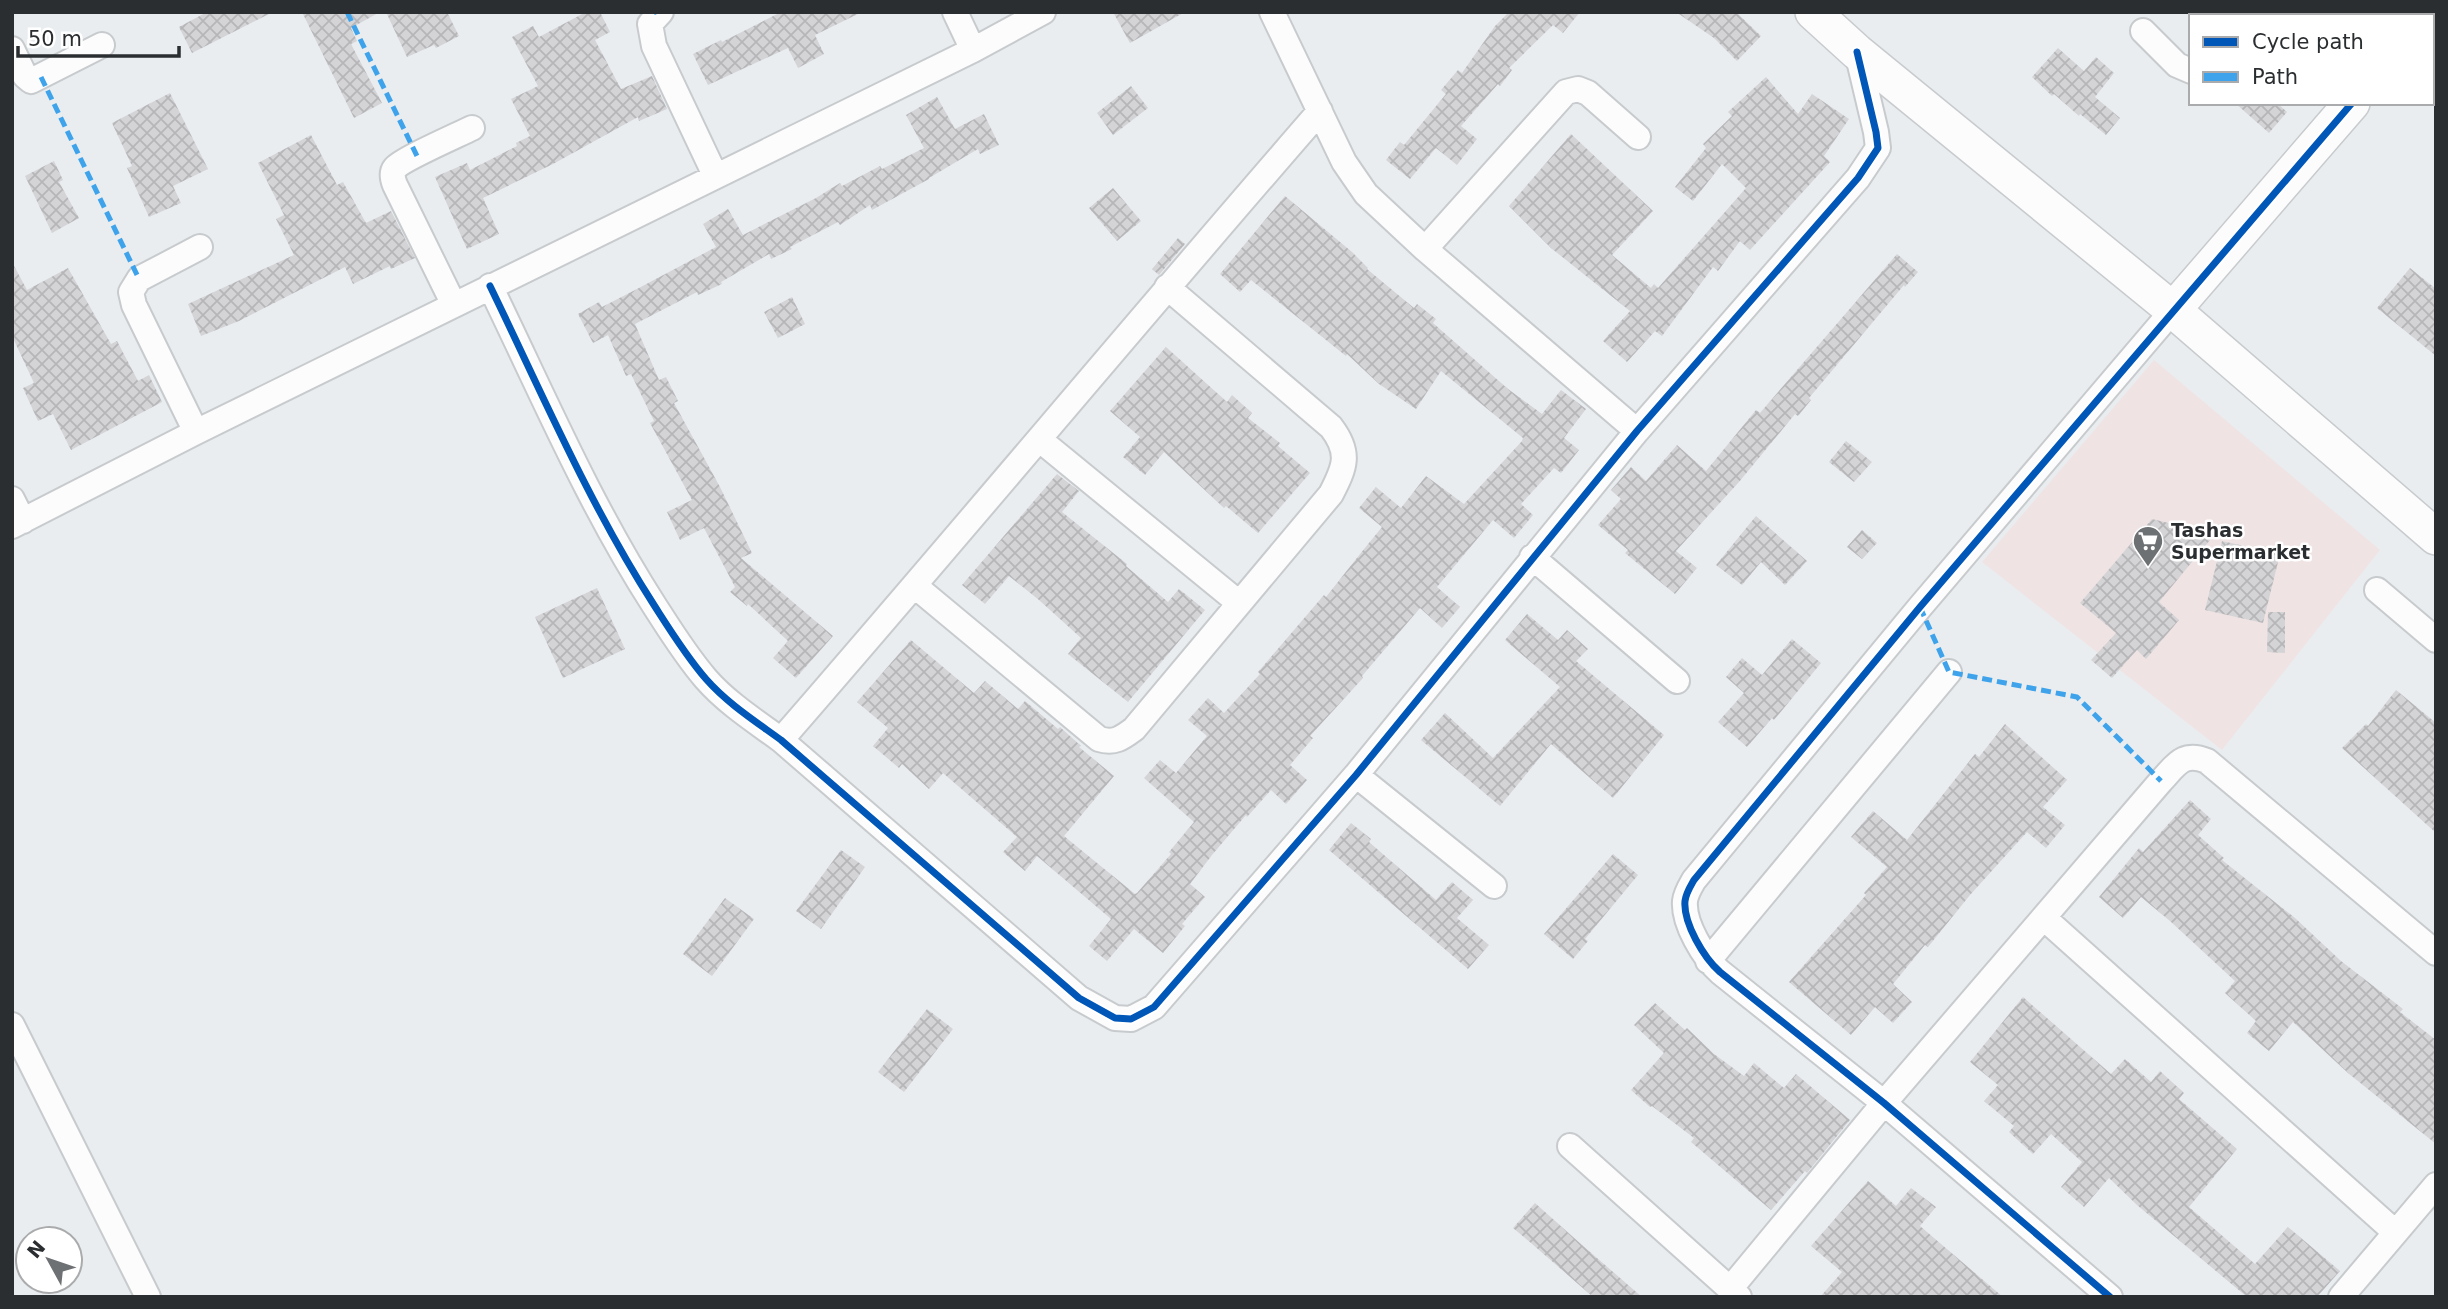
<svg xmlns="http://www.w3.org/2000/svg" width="2448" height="1309" font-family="'DejaVu Sans',sans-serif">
<defs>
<pattern id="building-cross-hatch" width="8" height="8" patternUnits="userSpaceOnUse" patternTransform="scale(1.75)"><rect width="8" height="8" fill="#d4d4d7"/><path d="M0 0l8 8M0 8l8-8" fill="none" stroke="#b6b6b9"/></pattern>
</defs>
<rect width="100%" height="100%" fill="#e9edf0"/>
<path fill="#f0e3e3" d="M2154 360 2380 550 2222 750 1982 562Z"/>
<path fill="url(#building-cross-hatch)" d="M207 12H273L192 53 179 27Z
M302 12H380L351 28 357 41 351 44 382 103 354 118Z
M386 12H447L459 36 436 48 434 45 407 57Z
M586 12H600L610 32 595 40 621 89 652 76 667 109 639 121 638 117 553 164 483 198 499 234 467 249 435 177 467 163 470 170 517 146 516 143 530 136 511 99 538 86 512 37 533 26 539 37Z
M781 12H862L815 35 824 54 798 68 788 48 708 85 693 54 721 40 722 42Z
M1113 12H1185L1130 43Z
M1509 12H1580L1563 33 1553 25 1509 68 1512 70 1500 86 1498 84 1461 126 1477 139 1457 165 1436 148 1410 179 1386 160 1400 142 1404 145 1446 94 1441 90 1458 70 1462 73 1495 26Z
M1676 12H1736L1761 36 1737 61 1714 38Z
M2058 48 2084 71 2096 57 2114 73 2095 97 2120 118 2106 135 2080 114 2079 116 2054 94 2052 96 2032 77Z
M1766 77 1798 114 1812 94 1849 119 1824 156 1830 162 1750 250 1740 241 1718 271 1713 267 1662 336 1655 331 1627 362 1603 341 1630 311 1551 248 1509 206 1571 134 1653 211 1612 255 1651 288 1654 284 1658 288 1746 188 1722 164 1693 201 1675 187 1706 148 1703 144 1732 116 1728 112Z
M1131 86 1148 108 1113 135 1097 113Z
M170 93 208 169 173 186 181 203 149 217 127 168 132 166 112 123Z
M937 97 955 129 984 114 999 145 980 154 978 149 929 178V179L872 210 870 205 840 225 838 222 790 247 792 249 771 259 769 254 721 282 722 284 698 295 697 292 635 324 659 380 666 377 678 401 674 403 720 487 752 553 741 558 833 636 796 678 773 658 788 641 748 604 747 606 730 592 735 587 704 528 680 540 667 512 692 500 650 423 654 421 631 374 626 376 608 335 593 343 578 314 599 302 602 307 637 289 716 247 703 224 728 209 743 235 816 198 840 183 842 186 880 166 882 169 924 148 906 115Z
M2235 103H2277L2287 112 2269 133Z
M311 135 337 185 343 182 366 223 391 211 415 258 391 269 390 266 353 284 345 267 239 321 201 336 188 304 294 255 276 219 284 215 258 163Z
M54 161 63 180 59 182 79 218 52 233 25 176Z
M1113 188 1141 221 1117 241 1089 208Z
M1285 196 1352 252 1368 268 1367 269 1414 308 1417 304 1436 319 1433 323 1508 389 1542 414 1561 390 1586 409 1564 438 1579 450 1561 473 1554 468 1521 504 1533 515 1514 538 1493 520 1437 587 1460 607 1442 628 1420 608 1362 676 1363 678 1310 736 1313 738 1290 765 1307 780 1286 804 1271 790 1247 817 1246 815 1212 855 1190 884 1205 897 1182 924 1185 926 1163 953 1134 929 1107 961 1089 946 1111 919 1037 856 1025 871 1003 852 1017 837 943 773 929 789 902 764 899 768 873 746 888 728 857 702 911 640 974 693 985 681 1018 709 1025 701 1058 729 1060 727 1081 746 1079 747 1114 776 1064 836 1135 894 1137 893 1171 854 1169 852 1194 822 1144 778 1160 760 1176 773 1207 736 1188 720 1208 698 1224 713 1260 674 1258 672 1324 595 1326 597 1360 554 1382 527 1359 508 1376 487 1401 508 1426 476 1464 504 1522 441 1523 438 1441 371 1416 409 1379 384 1347 354 1346 356 1251 280 1240 292 1220 274Z
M1178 238 1185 244 1159 275 1152 269Z
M1897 254 1918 272 1905 287 1904 285 1809 398 1811 400 1798 416 1795 414 1739 482 1676 551 1697 568 1675 594 1625 553 1628 550 1598 525 1621 499 1611 490 1631 467 1646 481 1677 445 1706 471 1756 410 1760 413Z
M12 262 27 290 68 268 111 344 117 341 138 381 149 375 162 402 71 450 53 414 38 421 23 388 34 383 12 336Z
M2410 268 2436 289V356L2377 308Z
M792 297 805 324 778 338 764 312Z
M1166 347 1227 402 1232 395 1252 413 1248 418 1280 443 1278 446 1310 473 1258 533 1226 506 1224 508 1164 452 1145 475 1123 457 1140 437 1110 411Z
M1846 441 1872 462 1854 482 1829 462Z
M1057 474 1079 491 1062 512 1127 564 1126 566 1168 602 1179 589 1205 610 1128 702 1068 654 1081 638 1039 600 1009 576 985 604 962 585Z
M1756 516 1807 561 1785 585 1761 562 1742 585 1716 565Z
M2152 519 2215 534 2159 602 2179 620 2146 659 2137 650 2112 678 2091 660 2116 633 2080 603Z
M1862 530 1877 543 1862 559 1847 547Z
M2222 541 2280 554 2263 623 2205 610Z
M597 588 625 649 563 678 535 617Z
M2268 612H2285V653L2267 652Z
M1527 614 1558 640 1567 630 1588 649 1576 661 1664 735 1613 798 1551 744 1500 806 1421 740 1445 713 1493 758 1560 687 1505 640Z
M1792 639 1821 663 1774 720 1772 718 1747 747 1718 722 1744 693 1726 677 1742 658 1762 675Z
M2396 690 2436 723V833L2342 748 2366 724 2368 726Z
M2005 724 2067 780 2043 807 2065 825 2046 848 2027 832 1970 895 1928 947 1925 945 1893 984 1912 1002 1893 1023 1875 1007 1851 1035 1789 982 1866 895 1864 893 1887 867 1851 837 1873 811 1907 840 1975 754 1979 757Z
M2190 800 2211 819 2198 835 2224 858 2222 860 2295 918 2341 961 2403 1009 2400 1012 2436 1040V1144L2348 1073 2293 1022 2269 1051 2247 1033 2256 1021 2225 993 2235 981 2170 921 2141 897 2123 918 2099 897 2139 848 2143 852Z
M1351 823 1371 839 1369 842 1436 900 1452 882 1473 900 1457 918 1489 945 1468 969 1329 850Z
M841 850 865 867 821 929 796 911Z
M1613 854 1638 875 1585 939 1588 941 1573 959 1544 934Z
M725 898 754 919 712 976 683 954Z
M2023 997 2111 1074 2125 1059 2151 1082 2160 1071 2184 1093 2179 1099 2237 1149 2189 1207 2255 1264 2288 1227 2340 1271 2317 1297H2247L2137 1205 2109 1178 2084 1207 2061 1187 2082 1162 2051 1134 2033 1154 2009 1132 2014 1126 1984 1101 1998 1085 1970 1062Z
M1655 1003 1685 1030 1687 1028 1714 1054 1744 1076 1754 1063 1784 1088 1796 1074 1850 1120 1807 1173 1805 1171 1771 1210 1691 1142 1694 1138 1652 1106 1650 1107 1631 1090 1664 1053 1634 1025Z
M927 1009 953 1029 904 1092 878 1072Z
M1868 1181 1896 1206 1911 1188 1936 1207 1920 1226 2003 1297H1820L1842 1272 1811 1246Z
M1535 1203 1582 1245 1642 1297H1593L1531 1243 1513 1228Z"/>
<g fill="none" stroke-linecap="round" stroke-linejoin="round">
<g stroke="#c8cbcd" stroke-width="28">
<path id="street" d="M661 12 650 24 654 46 715 175
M955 12 973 50
M1272 12 1344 162 1366 194 1425 249 1637 431
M2261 16 2264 12
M2143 31 2177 65 2191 71
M12 49 25 76 31 81 102 45
M1425 249 1566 92 1578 89 1588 93 1638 137
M490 286C542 393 589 504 654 605 670 630 686 656 706 679 727 703 755 721 781 740L1079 998 1115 1018 1131 1019 1154 1007 1356 775 1637 431 1858 178 1878 148 1876 132 1857 52
M454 305 395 185C393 180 391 173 395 168 403 159 458 135 472 128
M196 432 134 305 131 292 139 279 200 247
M1040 440 1239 603
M12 499 23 521
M12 526 196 432 973 50 1043 12
M1532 557 1677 681
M915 586 1099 739C1114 744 1122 738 1134 729L1331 494C1345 467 1351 453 1331 427L1167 287
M2377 590 2436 640
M781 740C962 532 1139 319 1320 111
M1356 775 1494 886
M2044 918 2395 1232
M1708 961 1949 672
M12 1025 148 1297
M1570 1146 1739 1297
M1730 1289 1884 1103 2161 781C2176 765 2183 751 2207 761L2436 953
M2110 1297 1884 1103 1720 972C1704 958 1683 923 1685 901 1686 893 1690 887 1694 880L1920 607 2173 310
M2341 1297 2436 1185"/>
</g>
<g stroke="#c8cbcd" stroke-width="38">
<path id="secondary" d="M1813 12 1857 52 2173 310 2436 537
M2428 16 2431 12
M2173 310 2352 103"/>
</g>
<use href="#street" stroke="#fcfcfd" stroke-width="24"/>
<use href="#secondary" stroke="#fcfcfd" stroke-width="35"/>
<path stroke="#3ea3eb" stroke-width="5" stroke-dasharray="10 5" stroke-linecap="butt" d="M347 12 417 156
M656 12 657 14
M41 77 139 279
M1920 607 1949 672 2077 697 2161 781"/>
<g stroke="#fff" stroke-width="11">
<path id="cycleway" d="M490 286C542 393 589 504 654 605 670 630 686 656 706 679 727 703 755 721 781 740L1079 998 1115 1018 1131 1019 1154 1007 1356 775 1637 431 1858 178 1878 148 1876 132 1857 52
M2110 1297 1884 1103 1720 972C1704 958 1683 923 1685 901 1686 893 1690 887 1694 880L1920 607 2352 103"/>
</g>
<use href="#cycleway" stroke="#0057b8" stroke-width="7"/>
</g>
<defs>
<g id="supermarket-pin" transform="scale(1.575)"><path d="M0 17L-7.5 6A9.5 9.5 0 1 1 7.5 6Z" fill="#6e7173" stroke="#fff"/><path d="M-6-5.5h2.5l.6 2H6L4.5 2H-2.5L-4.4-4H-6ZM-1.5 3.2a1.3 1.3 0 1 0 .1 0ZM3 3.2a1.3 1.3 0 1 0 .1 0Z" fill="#fff"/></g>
</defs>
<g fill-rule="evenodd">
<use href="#supermarket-pin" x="2148" y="541"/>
</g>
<g text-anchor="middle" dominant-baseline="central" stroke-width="5" stroke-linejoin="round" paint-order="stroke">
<g font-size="19" font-weight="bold" fill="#2b2e30" stroke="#fff" text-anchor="start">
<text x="2171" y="530">Tashas<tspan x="2171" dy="22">Supermarket</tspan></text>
</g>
</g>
<rect width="2448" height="1309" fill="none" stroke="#2b2e30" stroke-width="28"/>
<rect x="2189" y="14" width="245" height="91" fill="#ffffff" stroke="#aaabac" stroke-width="2"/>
<rect x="2203" y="37" width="35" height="10" fill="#0057b8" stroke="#aaabac" stroke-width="2"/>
<text x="2252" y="49" font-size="21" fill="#2b2e30">Cycle path</text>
<rect x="2203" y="72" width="35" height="10" fill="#3ea3eb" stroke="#aaabac" stroke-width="2"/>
<text x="2252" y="84" font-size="21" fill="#2b2e30">Path</text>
<g transform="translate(49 1260) rotate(310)"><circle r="33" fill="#ffffff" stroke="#aaabac" stroke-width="2"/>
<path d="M0-5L12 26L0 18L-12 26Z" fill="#6e7173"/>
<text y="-10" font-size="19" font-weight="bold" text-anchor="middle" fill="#2b2e30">N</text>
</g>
<path d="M18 46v10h161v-10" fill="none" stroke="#2b2e30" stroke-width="3.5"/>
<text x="28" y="46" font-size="21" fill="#2b2e30" stroke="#ffffff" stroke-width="5" paint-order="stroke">50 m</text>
</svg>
